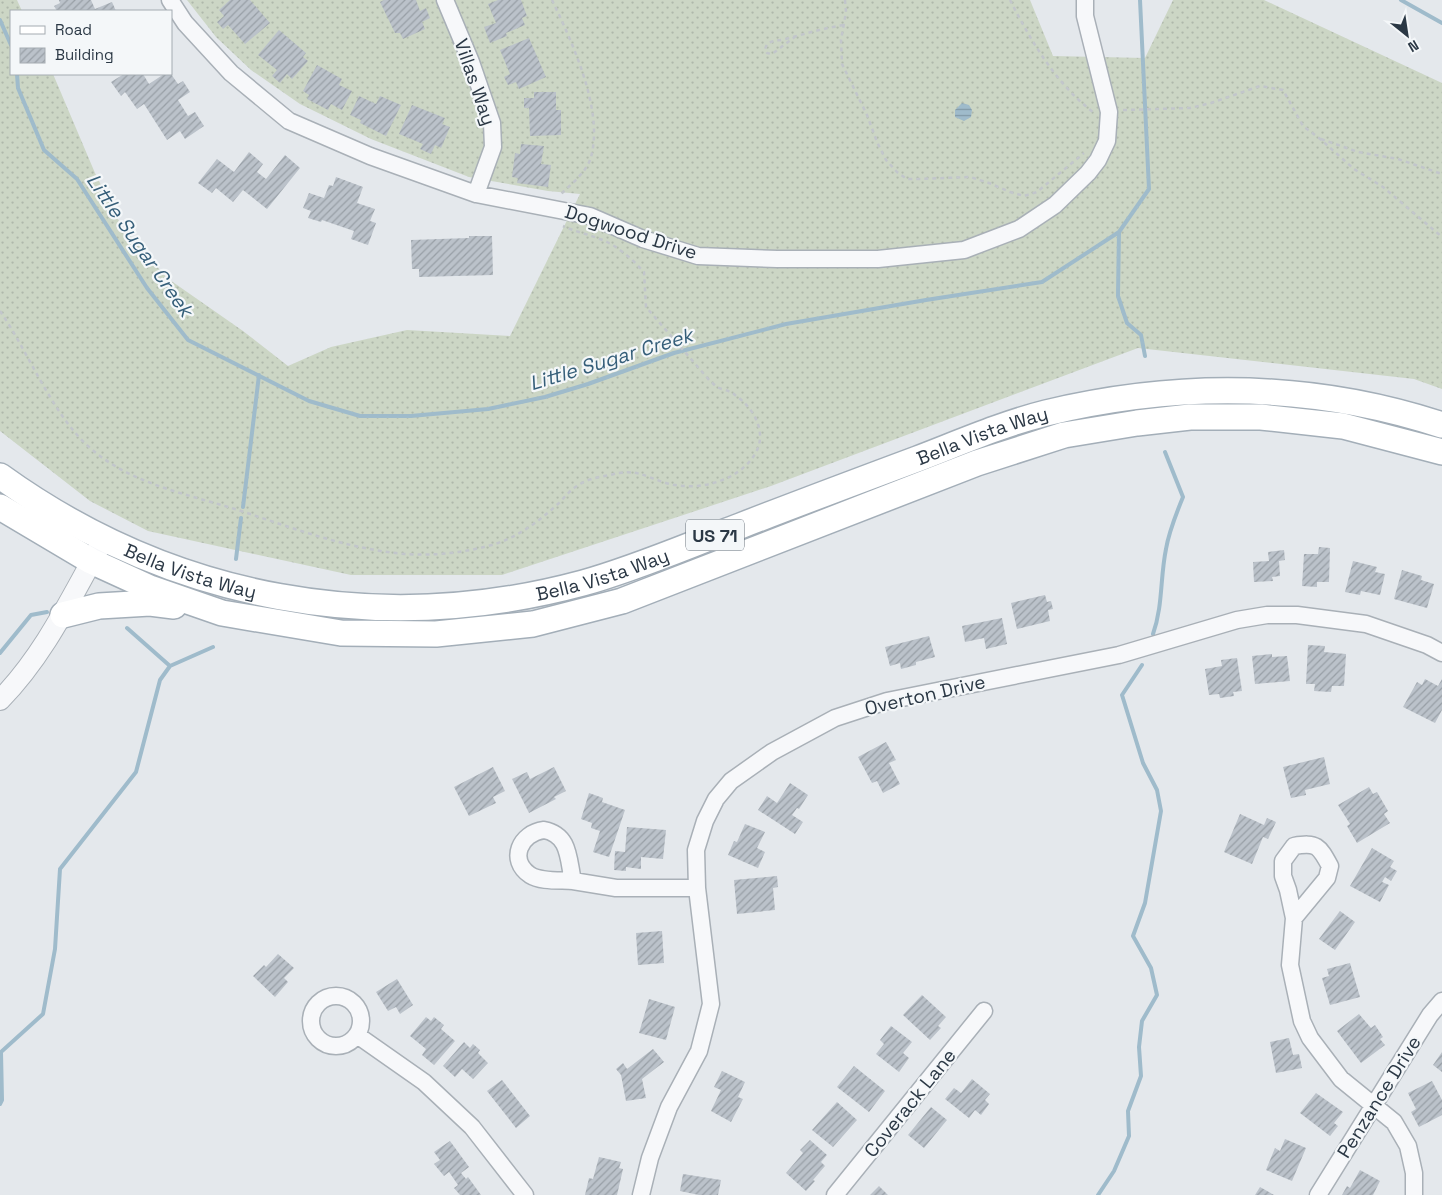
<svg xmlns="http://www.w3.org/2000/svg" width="1442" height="1195" font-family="'Space Grotesk',sans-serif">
<defs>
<pattern id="grass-dots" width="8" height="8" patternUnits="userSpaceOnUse" patternTransform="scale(1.25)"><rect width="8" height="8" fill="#ccd6c5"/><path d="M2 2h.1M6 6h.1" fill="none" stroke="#afb8ab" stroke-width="1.8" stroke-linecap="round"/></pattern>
<pattern id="water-rules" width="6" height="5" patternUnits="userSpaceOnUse" patternTransform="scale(1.25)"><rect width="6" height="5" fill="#9fbbcb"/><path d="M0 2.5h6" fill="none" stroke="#8299a7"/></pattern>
<pattern id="building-hatch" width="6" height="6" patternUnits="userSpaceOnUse" patternTransform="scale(1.25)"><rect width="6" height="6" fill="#bbc2ca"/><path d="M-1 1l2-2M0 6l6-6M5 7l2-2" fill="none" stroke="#989fa6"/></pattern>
</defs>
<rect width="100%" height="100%" fill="#e4e8ec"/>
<path fill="url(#grass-dots)" d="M0 0H17L22 11H11V74H53L95 173 121 225 167 278 243 331 288 366 331 347 407 330 510 336 580 194 548 191 469 177 371 139 300 104 251 70 216 37 187 0H1030L1053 56 1145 58 1173 0H1264L1442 83V389L1414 379 1138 348 771 486 502 575H351L148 531 90 501 0 431Z"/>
<path fill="url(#water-rules)" d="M962 103 969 105 972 110 971 117 964 121 955 117V110Z"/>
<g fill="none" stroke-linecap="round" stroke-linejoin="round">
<path stroke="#9fbbcb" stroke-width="4" d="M1401 0 1442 23
M0 20 11 45
M17 74 18 88 44 150 77 179 147 288 188 340 309 401 360 416H411L488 409 545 397 588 384 674 353 786 324 926 300 1042 282 1119 232 1149 189 1140 0
M1119 232 1118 296 1127 323 1141 335 1145 356
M243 507 259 375
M236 559 241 518
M127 628 170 666
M1153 634C1163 606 1160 578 1166 549 1169 531 1176 514 1183 497L1165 452
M0 653 31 615 47 612
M0 1104 2 1100 1 1052 43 1014 55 949 60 869 136 772 160 680 170 666 213 647
M1098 1195 1114 1171 1129 1136 1128 1111 1141 1076 1139 1047 1142 1021 1157 995 1151 968 1133 936 1145 903 1161 811 1157 790 1143 763 1122 695 1142 665"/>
</g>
<path fill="url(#building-hatch)" d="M59 0H91L95 9 112 2 116 11H57L54 6 60 3Z
M230 0H250L270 23 245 44 228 25 223 29 217 22 224 16 219 10Z
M384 0H416L420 11 426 8 430 18 422 22 425 29 403 39 400 33H395L380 2Z
M498 0H521L527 16 522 18 525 25 506 33 507 36 490 43 484 27 496 23 488 4Z
M279 30 306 53 303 57 308 61 292 79 287 74 280 83 272 76 277 70 258 55Z
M529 38 546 77 519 89 516 82 508 85 504 77 510 74 500 50Z
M317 65 342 79 339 85 352 91 342 110 331 104 328 110 307 99 309 95 303 91Z
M124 74H143L149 84 164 74H171L178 84 183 81 190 92 178 100 188 116 195 112 204 126 185 139 180 131 167 140 144 104 137 109 125 92 121 96 111 82Z
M534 92H556V110H561V135L530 136 529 108H524V98H534Z
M359 96 376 104 380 96 401 105 386 136 360 123 361 120 350 115Z
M412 105 445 118 442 124 450 127 441 148 435 145 431 154 420 149 423 144 399 134Z
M521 144 544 146 541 164 551 165 548 187 517 183 518 178 512 177 515 153 520 154Z
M249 152 263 164 257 172 266 179 285 155 300 168 267 209 243 190 233 202 216 188 212 193 198 183 217 159 234 172Z
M336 177 363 187 357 203 375 209 370 221 376 223 368 245 351 239 354 231 322 220 321 222 308 218 311 211 303 208 309 193 324 198 329 185 333 186Z
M469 236H492L493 275 419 277V269H412L411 240 469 238Z
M1319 547 1330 548 1329 582H1317V587L1302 586 1304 554H1318Z
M1284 550 1285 560 1279 561 1280 576 1272 577 1273 581 1254 582 1253 562 1269 561 1268 552Z
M1353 561 1377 567 1375 572 1385 574 1380 595 1361 591 1360 595 1345 592Z
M1402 570 1422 576 1421 580 1434 584 1427 608 1394 599Z
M1045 595 1047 602 1051 601 1053 609 1048 610 1050 621 1017 629 1011 603Z
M1002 618 1007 644 986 649 984 638 965 642 962 626Z
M929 636 935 657 916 662V665L901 669 900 663 890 666 885 647Z
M1308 645 1325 646 1324 652 1346 654 1344 686H1332L1331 692 1314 691 1315 684H1306Z
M1272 654V657L1287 656 1290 681 1255 684 1252 656Z
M1237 658 1242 691 1233 692 1234 696 1220 698 1219 694 1209 695 1205 669 1222 666 1221 660Z
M1425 679 1438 686 1442 679V710L1435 723 1403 707 1417 682 1422 685Z
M886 742 896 760 889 763 900 784 883 793 877 781 872 783 858 757Z
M1324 757 1330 784 1305 790 1306 795 1291 798 1283 767Z
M493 767 505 791 493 797 496 803 469 816 454 787Z
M554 767 566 791 554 797 556 799 529 813 512 779 527 772 530 779Z
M790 783 808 795 799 809 797 808 792 815 803 822 795 834 758 810 767 796 777 803Z
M1369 787 1373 794 1377 792 1388 811 1384 814 1390 823 1357 843 1347 826 1350 824 1338 805Z
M589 793 603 798 602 802 625 810 609 857 593 852 600 831 591 828 592 823 581 819Z
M1240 814 1264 825 1267 818 1276 822 1268 839 1263 837 1252 864 1224 852Z
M745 824 765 832 757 848 765 852 758 868 728 855 734 841 737 842Z
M627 827 666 830 663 859 641 857V869L626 867V871L614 870 615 851 625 852Z
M1372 848 1394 861 1390 867 1397 871 1391 881 1385 877 1382 882 1389 885 1380 902 1350 886Z
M777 876 778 887 773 888 775 910 737 914 734 880Z
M1340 911 1355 922 1335 950 1319 939Z
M662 931 664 963 638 965 636 933Z
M278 954 294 968 284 978 288 982 275 997 253 976 264 965 266 967Z
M1350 963 1360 997 1330 1005 1322 978 1329 976 1327 969Z
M397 979 413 1005 400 1014 396 1007 388 1011 376 992Z
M922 995 946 1017 938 1026 941 1028 930 1040 903 1015Z
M649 999 675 1007 666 1040 639 1033Z
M1359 1014 1371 1028 1375 1025 1383 1037 1380 1039 1385 1045 1361 1063 1337 1031Z
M426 1017 431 1021 434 1017 444 1025 441 1029 455 1041 434 1065 422 1055 426 1049 410 1036Z
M891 1026 912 1042 903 1053 909 1058 899 1072 876 1054 884 1044 880 1040Z
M1289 1038 1293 1055 1299 1054 1302 1068 1276 1073 1270 1042Z
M464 1042 470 1048 473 1044 480 1050 478 1053 488 1063 473 1079 462 1069 455 1077 443 1066Z
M653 1049 664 1062 642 1079 646 1098 626 1101 621 1075 616 1069 623 1063 627 1069Z
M1442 1052V1072L1433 1065Z
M854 1066 885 1091 869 1112 837 1087Z
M722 1071 745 1082 738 1097 743 1099 731 1122 711 1111 721 1090 714 1087Z
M972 1079 990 1094 985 1100 989 1104 981 1115 975 1110 969 1118 945 1099 954 1088 961 1093Z
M502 1080 530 1116 516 1128 487 1091Z
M1432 1081 1442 1100V1115L1419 1127 1411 1112 1416 1109 1408 1093Z
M1316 1093 1343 1112 1334 1123 1338 1126 1330 1136 1300 1113Z
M837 1102 857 1120 833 1147 812 1130Z
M931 1107 947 1120 924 1148 908 1135Z
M1285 1139 1306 1148 1292 1181 1266 1170 1275 1148 1280 1151Z
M810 1140 827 1155 821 1162 825 1166 813 1180 815 1181 806 1191 786 1173 803 1153 800 1150Z
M450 1141 469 1167 461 1173 466 1179 468 1177 481 1195H460L454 1188 458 1185 449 1172 444 1176 434 1164 440 1160 434 1152Z
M599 1157 621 1162 619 1168 623 1169 617 1195H585L589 1178 593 1179Z
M1360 1170 1380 1181 1373 1195H1342L1347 1186 1350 1188Z
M683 1174 721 1180 718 1195H699L680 1191Z
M879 1186 888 1195H870Z
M1260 1187 1274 1195H1255Z"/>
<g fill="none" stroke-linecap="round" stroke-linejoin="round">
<g stroke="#a9b0b7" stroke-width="19">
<path id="minor" d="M170 0 185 23 231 73 289 121 370 156 476 194 590 216 643 239 698 256 777 259H878L964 250 1019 229 1055 205 1088 173 1098 160 1107 141 1109 112 1085 16V0
M445 0 471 62 492 123 493 147 476 194
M544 830C570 835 568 859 573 881 560 880 541 882 530 875 508 860 520 833 544 830Z
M573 881 616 888H697
M1294 918 1288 890 1283 876V861L1294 846C1317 842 1319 846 1330 866L1327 878 1294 918 1290 965 1302 1021 1310 1038 1341 1079 1394 1122 1408 1146 1414 1173V1195
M311 1021a25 25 0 1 1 50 0a25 25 0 1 1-50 0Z
M357 1035 424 1082 472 1127 525 1195
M641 1195 650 1158 669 1107 699 1051 711 1004 697 888 696 850 705 821 716 799 731 781 772 752 835 718 887 701 1119 655 1237 620 1267 615H1297L1366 624 1427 645 1442 653
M835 1195 984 1011
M1318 1195 1430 1015 1442 1001"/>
</g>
<g stroke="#a9b0b7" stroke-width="22">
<path id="tertiary" d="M0 700C46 653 72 595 104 539"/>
</g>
<g stroke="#a3aeb8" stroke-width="28">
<g id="primary">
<path id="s1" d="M0 476C172 600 379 638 583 583 637 568 689 545 740 526 799 503 858 481 917 459 959 443 1002 424 1046 413 1180 381 1311 382 1442 425"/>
<path d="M0 507 91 561 150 588 222 613 341 633 436 634 533 624 622 601 977 463 1064 435 1137 423 1190 417H1261L1343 426 1442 452"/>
<path d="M63 615 99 606 150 603 174 606"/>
</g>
</g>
<path stroke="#c2c6cb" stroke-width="2.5" stroke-dasharray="4 4" stroke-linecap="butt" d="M552 0C572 42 604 110 591 157 587 172 570 185 560 195
M845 0 846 12 841 40 842 64 867 115 877 142 886 160 897 172 907 179H918L970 177 989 183 1010 192 1024 196 1037 192 1084 153
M1010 0C1031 41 1056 84 1093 112
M796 36 772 54 767 53 765 49 767 44C773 40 778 41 785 39 805 34 824 28 844 25
M1123 110 1190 108 1211 103 1260 86 1283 90 1303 126 1319 138 1354 169 1383 187 1442 237
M1321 139 1358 152 1398 159 1442 174
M0 311C29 353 52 414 89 447 130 484 187 494 238 510 293 528 347 549 405 554 433 556 461 553 488 546 516 539 538 522 559 503 565 497 570 490 577 486 586 479 599 477 610 475 636 468 643 476 666 483 697 492 738 482 755 454 768 433 754 408 735 395 731 391 727 391 722 389 717 388 714 384 710 381L646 307 644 272C632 259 617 245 600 239 588 234 576 232 563 226"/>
<use href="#minor" stroke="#f7f8fa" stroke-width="16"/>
<use href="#tertiary" stroke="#f7f8fa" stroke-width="20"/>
<use href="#primary" stroke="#fff" stroke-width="25"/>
</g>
<g text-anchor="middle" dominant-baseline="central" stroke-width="4.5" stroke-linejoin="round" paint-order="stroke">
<rect fill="#f4f7f9" stroke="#67717b" stroke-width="1" x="686" y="519.5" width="58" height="31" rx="4"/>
<g font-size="18" font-weight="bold" fill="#2b3845">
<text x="715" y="535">US 71</text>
</g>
<g font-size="19" fill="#2b3845" stroke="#f4f7f9">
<text transform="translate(475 82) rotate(71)">Villas Way</text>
<text transform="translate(631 232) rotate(18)">Dogwood Drive</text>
<text stroke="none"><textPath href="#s1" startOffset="1039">Bella Vista Way</textPath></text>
<text stroke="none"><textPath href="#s1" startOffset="214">Bella Vista Way</textPath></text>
<text stroke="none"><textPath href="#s1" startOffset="634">Bella Vista Way</textPath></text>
<text transform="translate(925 695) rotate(-13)">Overton Drive</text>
<text transform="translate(1379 1097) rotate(-58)">Penzance Drive</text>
<text transform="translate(910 1103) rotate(-51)">Coverack Lane</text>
</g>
<g font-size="20" font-style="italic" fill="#355e79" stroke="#f4f7f9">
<text transform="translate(140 245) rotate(55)">Little Sugar Creek</text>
<text transform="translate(611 359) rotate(-17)">Little Sugar Creek</text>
</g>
</g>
<rect x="10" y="10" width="162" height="65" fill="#f4f7f9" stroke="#a4abb1"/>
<rect x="20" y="26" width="25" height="8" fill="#ffffff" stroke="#a4abb1"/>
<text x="55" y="35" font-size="15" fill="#2b3845">Road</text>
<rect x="20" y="48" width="25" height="15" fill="url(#building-hatch)" stroke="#a4abb1"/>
<text x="55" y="60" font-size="15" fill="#2b3845">Building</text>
<g transform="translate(1407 35) rotate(150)" stroke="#f4f7f9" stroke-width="4" paint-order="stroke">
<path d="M0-4L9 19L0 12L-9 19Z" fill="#2b3845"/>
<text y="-8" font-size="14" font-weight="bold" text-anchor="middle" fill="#2b3845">N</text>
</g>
</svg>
